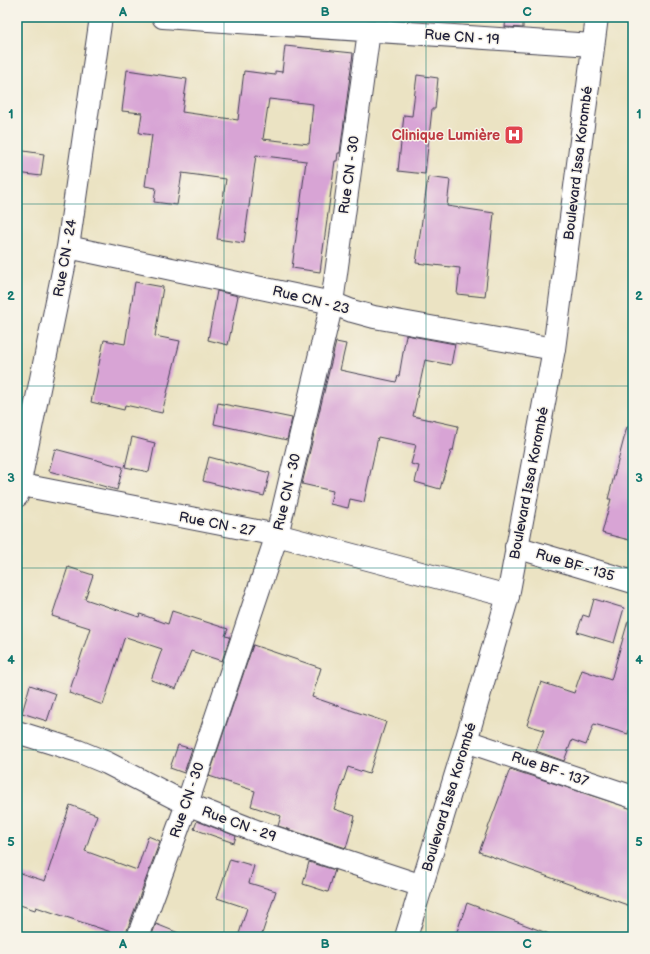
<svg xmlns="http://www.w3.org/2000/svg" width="650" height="954" font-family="'Balsamiq Sans',sans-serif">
<rect width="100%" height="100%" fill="#f7f3e8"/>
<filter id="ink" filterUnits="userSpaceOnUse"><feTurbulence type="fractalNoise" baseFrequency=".025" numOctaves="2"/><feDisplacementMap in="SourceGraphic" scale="8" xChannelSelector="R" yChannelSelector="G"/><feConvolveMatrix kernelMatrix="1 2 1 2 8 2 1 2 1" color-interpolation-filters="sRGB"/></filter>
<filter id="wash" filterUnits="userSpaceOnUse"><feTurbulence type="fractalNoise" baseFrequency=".012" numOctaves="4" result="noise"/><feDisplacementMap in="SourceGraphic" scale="16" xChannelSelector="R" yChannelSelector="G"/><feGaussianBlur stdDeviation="0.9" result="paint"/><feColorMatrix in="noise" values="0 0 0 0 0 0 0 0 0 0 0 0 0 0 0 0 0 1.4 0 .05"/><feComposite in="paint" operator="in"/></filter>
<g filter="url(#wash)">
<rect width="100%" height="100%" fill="#ebe3c3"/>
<g id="blocks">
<path fill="#d8a4d5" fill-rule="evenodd" d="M506 17H523V28L505 27Z
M285 46 353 53 340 153H338L337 161H335L320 272 292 268 306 161 256 155 244 243 217 239 226 179 182 173 177 205 154 202 156 188 145 186 152 135 139 133 142 113 122 111 127 70 187 79 182 112 238 120 244 71 275 75V71L282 72ZM269 99 313 104 309 144 263 139Z
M417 75 438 78 435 109H432L425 174 398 171 404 115 412 116Z
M17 150 44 154 41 176 17 173Z
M428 177 450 180 447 206 494 213 485 297 457 294 460 268 416 263Z
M135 282 163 287 155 336 180 341 162 413 125 405 124 410 91 402 104 340 125 344Z
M217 291 238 296 228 345 208 340Z
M406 335 455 344 451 365 425 360 413 416 458 426 453 451H451L440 489 415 482 419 466 411 464 416 445 378 437 364 502 350 499 348 508 330 504 333 491 302 484 336 342 346 344 340 370 396 382 398 376H399Z
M218 403 292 418 287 440 214 424Z
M627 427 633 428V541L602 533 611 499H608Z
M132 437 155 443 149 472 125 467Z
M55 449 123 467 117 490 49 471Z
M209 457 270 473 264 496 203 481Z
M68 567 93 575 85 599 139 617 140 614 168 624 172 611 228 629 225 636 230 637 222 661 191 651 176 689 151 680 162 649 126 637 124 639 103 705 69 693 90 628 52 616Z
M594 599 624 608 614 643 577 632 583 615 589 617Z
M628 621H633V715L628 734 594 724 586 745 572 740 564 761 536 751 544 730 527 725 541 682 574 693 582 670 611 680Z
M253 645 321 668 312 697 386 722 369 774 348 767 334 809 355 816 346 848 278 826 281 816 251 806 255 791 209 776Z
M30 685 56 694 47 721 22 713Z
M178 745 192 749 184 773 170 768Z
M510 769 633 809V907L479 852Z
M70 805 97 815 85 851 137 870 148 836 160 841 126 933V937L36 907 35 910 17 904V872L45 881Z
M197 821 236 836 234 843 194 829Z
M230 859 254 866 249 883 276 891 261 937H238L247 908 217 898Z
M309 862 335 870 328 892 303 884Z
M467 903 552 935V937H455Z
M156 924 186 936 185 937H151Z"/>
</g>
</g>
<g filter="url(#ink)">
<use href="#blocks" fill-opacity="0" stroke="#403f4f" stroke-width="1"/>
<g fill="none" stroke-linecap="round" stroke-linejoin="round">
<g stroke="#403f4f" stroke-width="24">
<path id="minor" d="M163 17 593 45
M68 247 332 303 352 311 374 317 554 349
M17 484 277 535 508 596
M17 496 68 247 101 17
M516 547 633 582
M17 732 78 751 107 763 187 804 261 833 422 886
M466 741 633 797
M138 937 187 804 277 535 332 303 369 31"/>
</g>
<g stroke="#403f4f" stroke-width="24">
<path id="tertiary" d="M406 937 466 741 508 596 554 349 597 17"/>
</g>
<use href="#minor" stroke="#fff" stroke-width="22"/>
<use href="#tertiary" stroke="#fff" stroke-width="22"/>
</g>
</g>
<path fill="none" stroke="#0f766e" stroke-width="1" stroke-opacity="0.55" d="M224 17V937M426 17V937M17 204H633M17 386H633M17 568H633M17 750H633"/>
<defs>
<g id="hospital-square" transform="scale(1)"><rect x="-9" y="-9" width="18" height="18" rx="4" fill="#e0444e" stroke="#f7f3e8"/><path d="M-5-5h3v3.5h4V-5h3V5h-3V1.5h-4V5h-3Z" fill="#fff"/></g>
</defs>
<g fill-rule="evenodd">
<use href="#hospital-square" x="514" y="135"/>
</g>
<g text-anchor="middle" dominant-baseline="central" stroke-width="3" stroke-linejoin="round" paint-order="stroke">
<g font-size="14" fill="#22223b" stroke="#f7f3e8">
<text transform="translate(462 37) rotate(4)">Rue CN - 19</text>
<text transform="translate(578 163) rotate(-83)">Boulevard Issa Korombé</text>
<text transform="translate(349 175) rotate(-82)">Rue CN - 30</text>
<text transform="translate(65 258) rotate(-80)">Rue CN - 24</text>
<text transform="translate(311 300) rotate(14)">Rue CN - 23</text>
<text transform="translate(529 483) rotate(-79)">Boulevard Issa Korombé</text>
<text transform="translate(287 492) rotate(-77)">Rue CN - 30</text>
<text transform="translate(217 524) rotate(11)">Rue CN - 27</text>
<text transform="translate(575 565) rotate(17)">Rue BF - 135</text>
<text transform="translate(550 769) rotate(19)">Rue BF - 137</text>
<text transform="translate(449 797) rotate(-73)">Boulevard Issa Korombé</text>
<text transform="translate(187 800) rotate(-71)">Rue CN - 30</text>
<text transform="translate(239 824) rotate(20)">Rue CN - 29</text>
</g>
<g font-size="14" font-weight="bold" fill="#be3a42" stroke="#f7f3e8" text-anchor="end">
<text x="500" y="135">Clinique Lumière</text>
</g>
</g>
<rect width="650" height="954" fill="none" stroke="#f7f3e8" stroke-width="44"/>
<rect x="22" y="22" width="606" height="910" fill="none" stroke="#0f766e" stroke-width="1.5"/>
<g font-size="13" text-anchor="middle" font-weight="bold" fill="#0f766e">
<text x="123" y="16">A</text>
<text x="325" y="16">B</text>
<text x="527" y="16">C</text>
<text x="11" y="118">1</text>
<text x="639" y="118">1</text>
<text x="11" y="300">2</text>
<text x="639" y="300">2</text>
<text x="11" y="482">3</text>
<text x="639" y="482">3</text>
<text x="11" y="664">4</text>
<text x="639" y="664">4</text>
<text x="11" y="846">5</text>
<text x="639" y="846">5</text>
<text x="123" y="948">A</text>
<text x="325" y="948">B</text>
<text x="527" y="948">C</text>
</g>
</svg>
